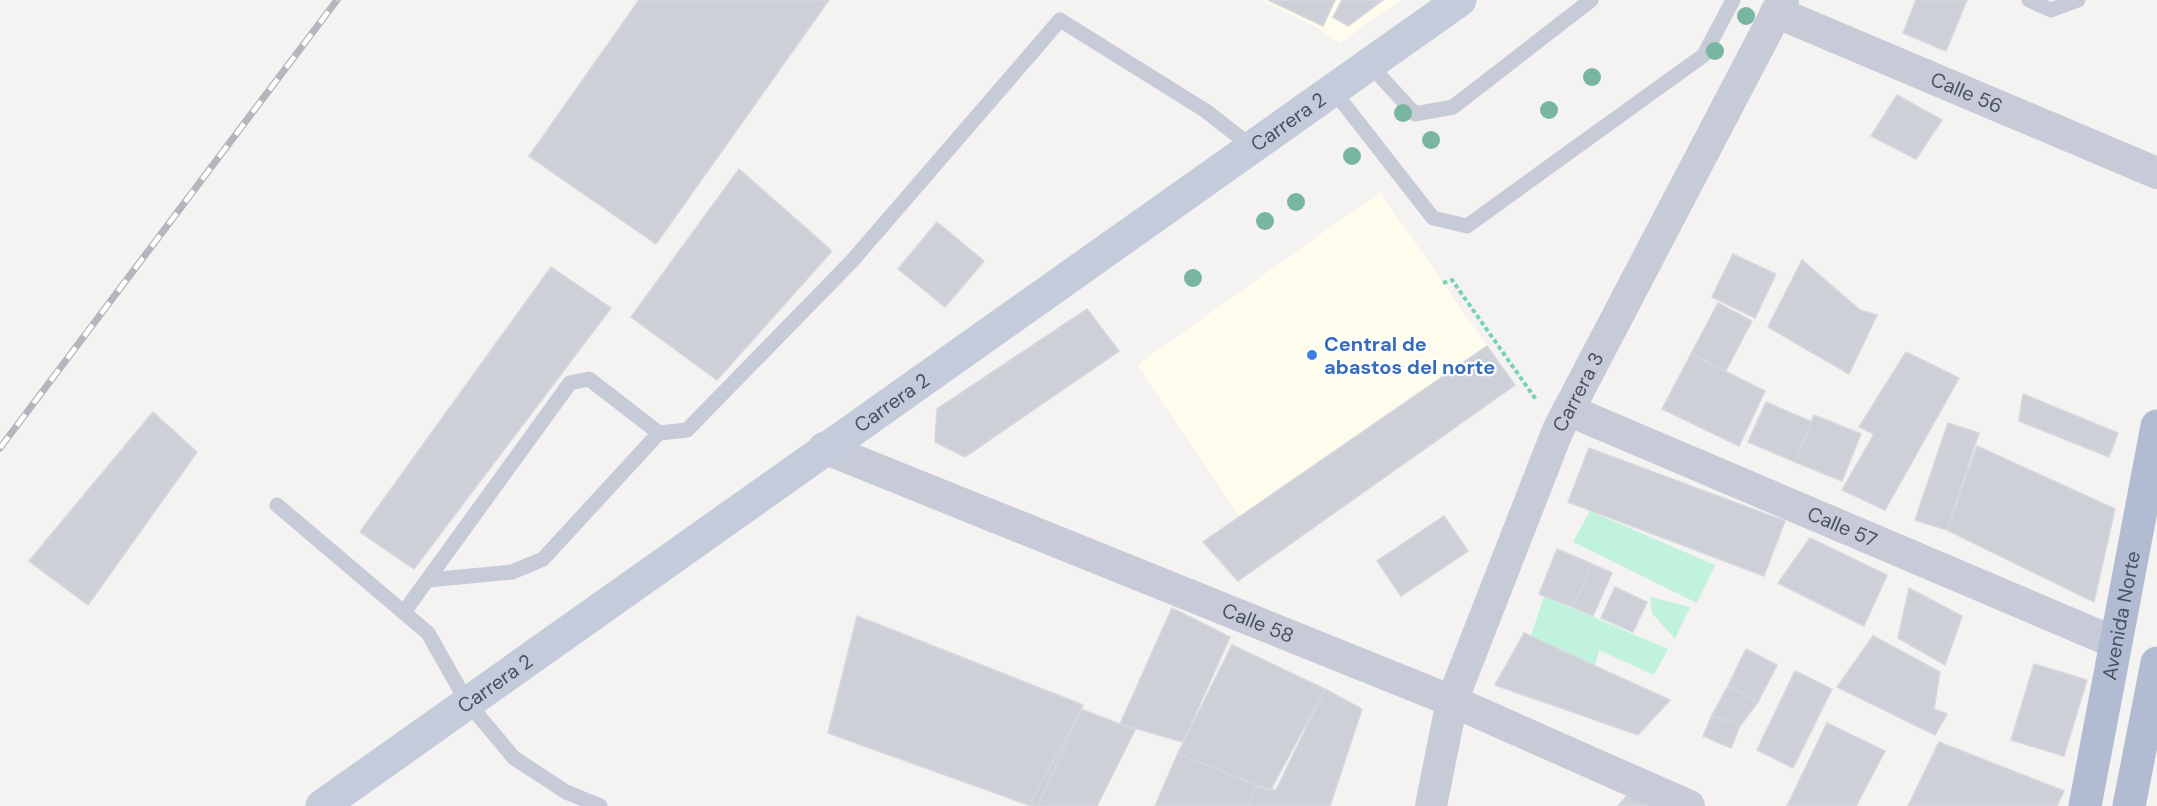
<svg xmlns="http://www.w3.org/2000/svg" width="2157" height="806" font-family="'DM Sans',sans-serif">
<rect width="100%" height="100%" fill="#f4f3f2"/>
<path fill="#fdfced" d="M1261 0H1401L1340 43 1316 27Z
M1380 192 1487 346 1239 517 1137 365Z"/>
<path fill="#c0f2dd" d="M1590 511 1715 565 1697 603 1573 542Z
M1544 596 1668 649 1654 675 1599 650 1595 666 1531 636Z
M1650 597 1690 607 1675 639 1652 613Z"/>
<path fill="#ced0d8" stroke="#d6d7de" stroke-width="1.5" d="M639 0H829L656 244 529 156Z
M1268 0H1335L1323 26Z
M1342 0H1383L1348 26 1333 17Z
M1916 0H1967L1946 51 1903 33Z
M1897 95 1942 120 1916 159 1871 136Z
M739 169 832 251 717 380 631 317Z
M937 222 984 261 945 307 898 269Z
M1733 254 1776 274 1755 318 1712 297Z
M1802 260 1860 310 1877 315 1849 374 1768 327Z
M551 267 611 308 414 569 360 532Z
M1718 303 1752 321 1725 372 1691 354Z
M1087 309 1119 351 965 457 935 442 937 409Z
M1487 346 1515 385 1238 581 1203 542Z
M1906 352 1959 378 1885 510 1842 490 1874 434 1859 427Z
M1691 354 1765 391 1739 446 1662 409Z
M2023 394 2118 433 2109 457 2019 421Z
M1766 402 1812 422 1795 462 1748 442Z
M153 412 197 452 88 605 29 561Z
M1814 415 1861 434 1842 481 1795 462Z
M1948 423 1979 433 1947 530 1915 520Z
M1977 446 2115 509 2094 602 1947 530Z
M1589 448 1785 521 1764 576 1568 502Z
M1444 516 1468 551 1401 596 1377 561Z
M1810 538 1887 575 1864 626 1778 583Z
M1557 549 1592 564 1573 607 1539 594Z
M1592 564 1612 573 1593 616 1573 607Z
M1615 587 1647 602 1633 632 1601 618Z
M1909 588 1962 616 1945 665 1898 638Z
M1172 608 1230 637 1183 742 1120 724Z
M857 616 1083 705 1038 806H1031L828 733Z
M1524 633 1595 666 1670 700 1638 735 1495 685Z
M1873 636 1940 672 1934 709 1947 714 1935 735 1837 687Z
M1232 645 1325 689 1270 791 1178 753Z
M1746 649 1777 665 1758 702 1728 686Z
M2034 664 2087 680 2064 756 2011 740Z
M1795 671 1832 689 1793 768 1757 750Z
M1728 686 1758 702 1740 726 1712 715Z
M1325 689 1362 709 1330 806H1248L1257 786 1276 790Z
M1081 709 1135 730 1097 806H1029Z
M1712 715 1740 726 1731 748 1703 736Z
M1827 723 1885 751 1856 806H1787Z
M1939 742 2064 791 2057 806H1908Z
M1178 753 1257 786 1248 806H1155Z
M1630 792 1658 806H1618Z"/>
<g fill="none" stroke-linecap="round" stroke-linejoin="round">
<path stroke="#76d3b6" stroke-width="4" stroke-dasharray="4.5 3" stroke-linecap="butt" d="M1443 283 1452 280 1537 401"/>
<path stroke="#c6cbd7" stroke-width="15" d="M2029 0 2051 10 2078 0
M1369 64 1415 114 1453 107 1591 0
M1333 90 1433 218 1467 226 1704 55 1733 0
M277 505 428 633 467 702 514 758 566 792 600 806
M428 580 512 572 543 559 659 433
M404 612 570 383 589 379 659 433 687 430 852 261 1060 20 1206 111 1252 147"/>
<g stroke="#c6cbd7" stroke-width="32">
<path id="s1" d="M1776 12 2157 173"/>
<path id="s2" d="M1568 410 2116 643"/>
<path id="s3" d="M824 448 1452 701 1689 806"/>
<path id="s4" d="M1431 806 1452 701 1558 430 1783 0"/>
</g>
<path stroke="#c4cbdb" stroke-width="33" id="s5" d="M322 806 1460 0"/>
<g stroke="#b1bbd2" stroke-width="33">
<path id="s6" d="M2085 806 2157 426"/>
<path d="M2129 806 2157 663"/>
</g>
<g stroke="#b4b6bd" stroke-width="7">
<path id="rail" d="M0 448 337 0"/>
</g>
<use href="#rail" stroke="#fff" stroke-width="4.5" stroke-dasharray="14" stroke-linecap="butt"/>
</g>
<g fill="#78b5a2">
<circle cx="1746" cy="16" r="9"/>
<circle cx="1715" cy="51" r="9"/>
<circle cx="1592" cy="77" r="9"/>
<circle cx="1549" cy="110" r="9"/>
<circle cx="1403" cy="113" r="9"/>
<circle cx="1431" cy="140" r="9"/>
<circle cx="1352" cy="156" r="9"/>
<circle cx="1296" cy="202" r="9"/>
<circle cx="1265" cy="221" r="9"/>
<circle cx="1193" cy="278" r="9"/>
</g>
<circle fill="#3f7fe0" stroke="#fff" stroke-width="2" cx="1312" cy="355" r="6"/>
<g text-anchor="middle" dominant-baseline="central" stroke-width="4.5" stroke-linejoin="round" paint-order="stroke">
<g font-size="20" fill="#495161" stroke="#fff">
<text stroke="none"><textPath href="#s1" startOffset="207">Calle 56</textPath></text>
<text stroke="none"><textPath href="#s5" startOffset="1184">Carrera 2</textPath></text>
<text stroke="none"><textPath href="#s4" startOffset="441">Carrera 3</textPath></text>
<text stroke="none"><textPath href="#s5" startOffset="698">Carrera 2</textPath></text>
<text stroke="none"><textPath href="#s2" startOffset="298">Calle 57</textPath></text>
<text stroke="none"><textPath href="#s6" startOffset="194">Avenida Norte</textPath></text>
<text stroke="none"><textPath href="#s3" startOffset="468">Calle 58</textPath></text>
<text stroke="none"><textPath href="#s5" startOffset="212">Carrera 2</textPath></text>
</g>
<g font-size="20" font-weight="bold" fill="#366cbe" stroke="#fff" text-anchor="start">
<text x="1324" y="344">Central de<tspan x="1324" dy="23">abastos del norte</tspan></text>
</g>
</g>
</svg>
